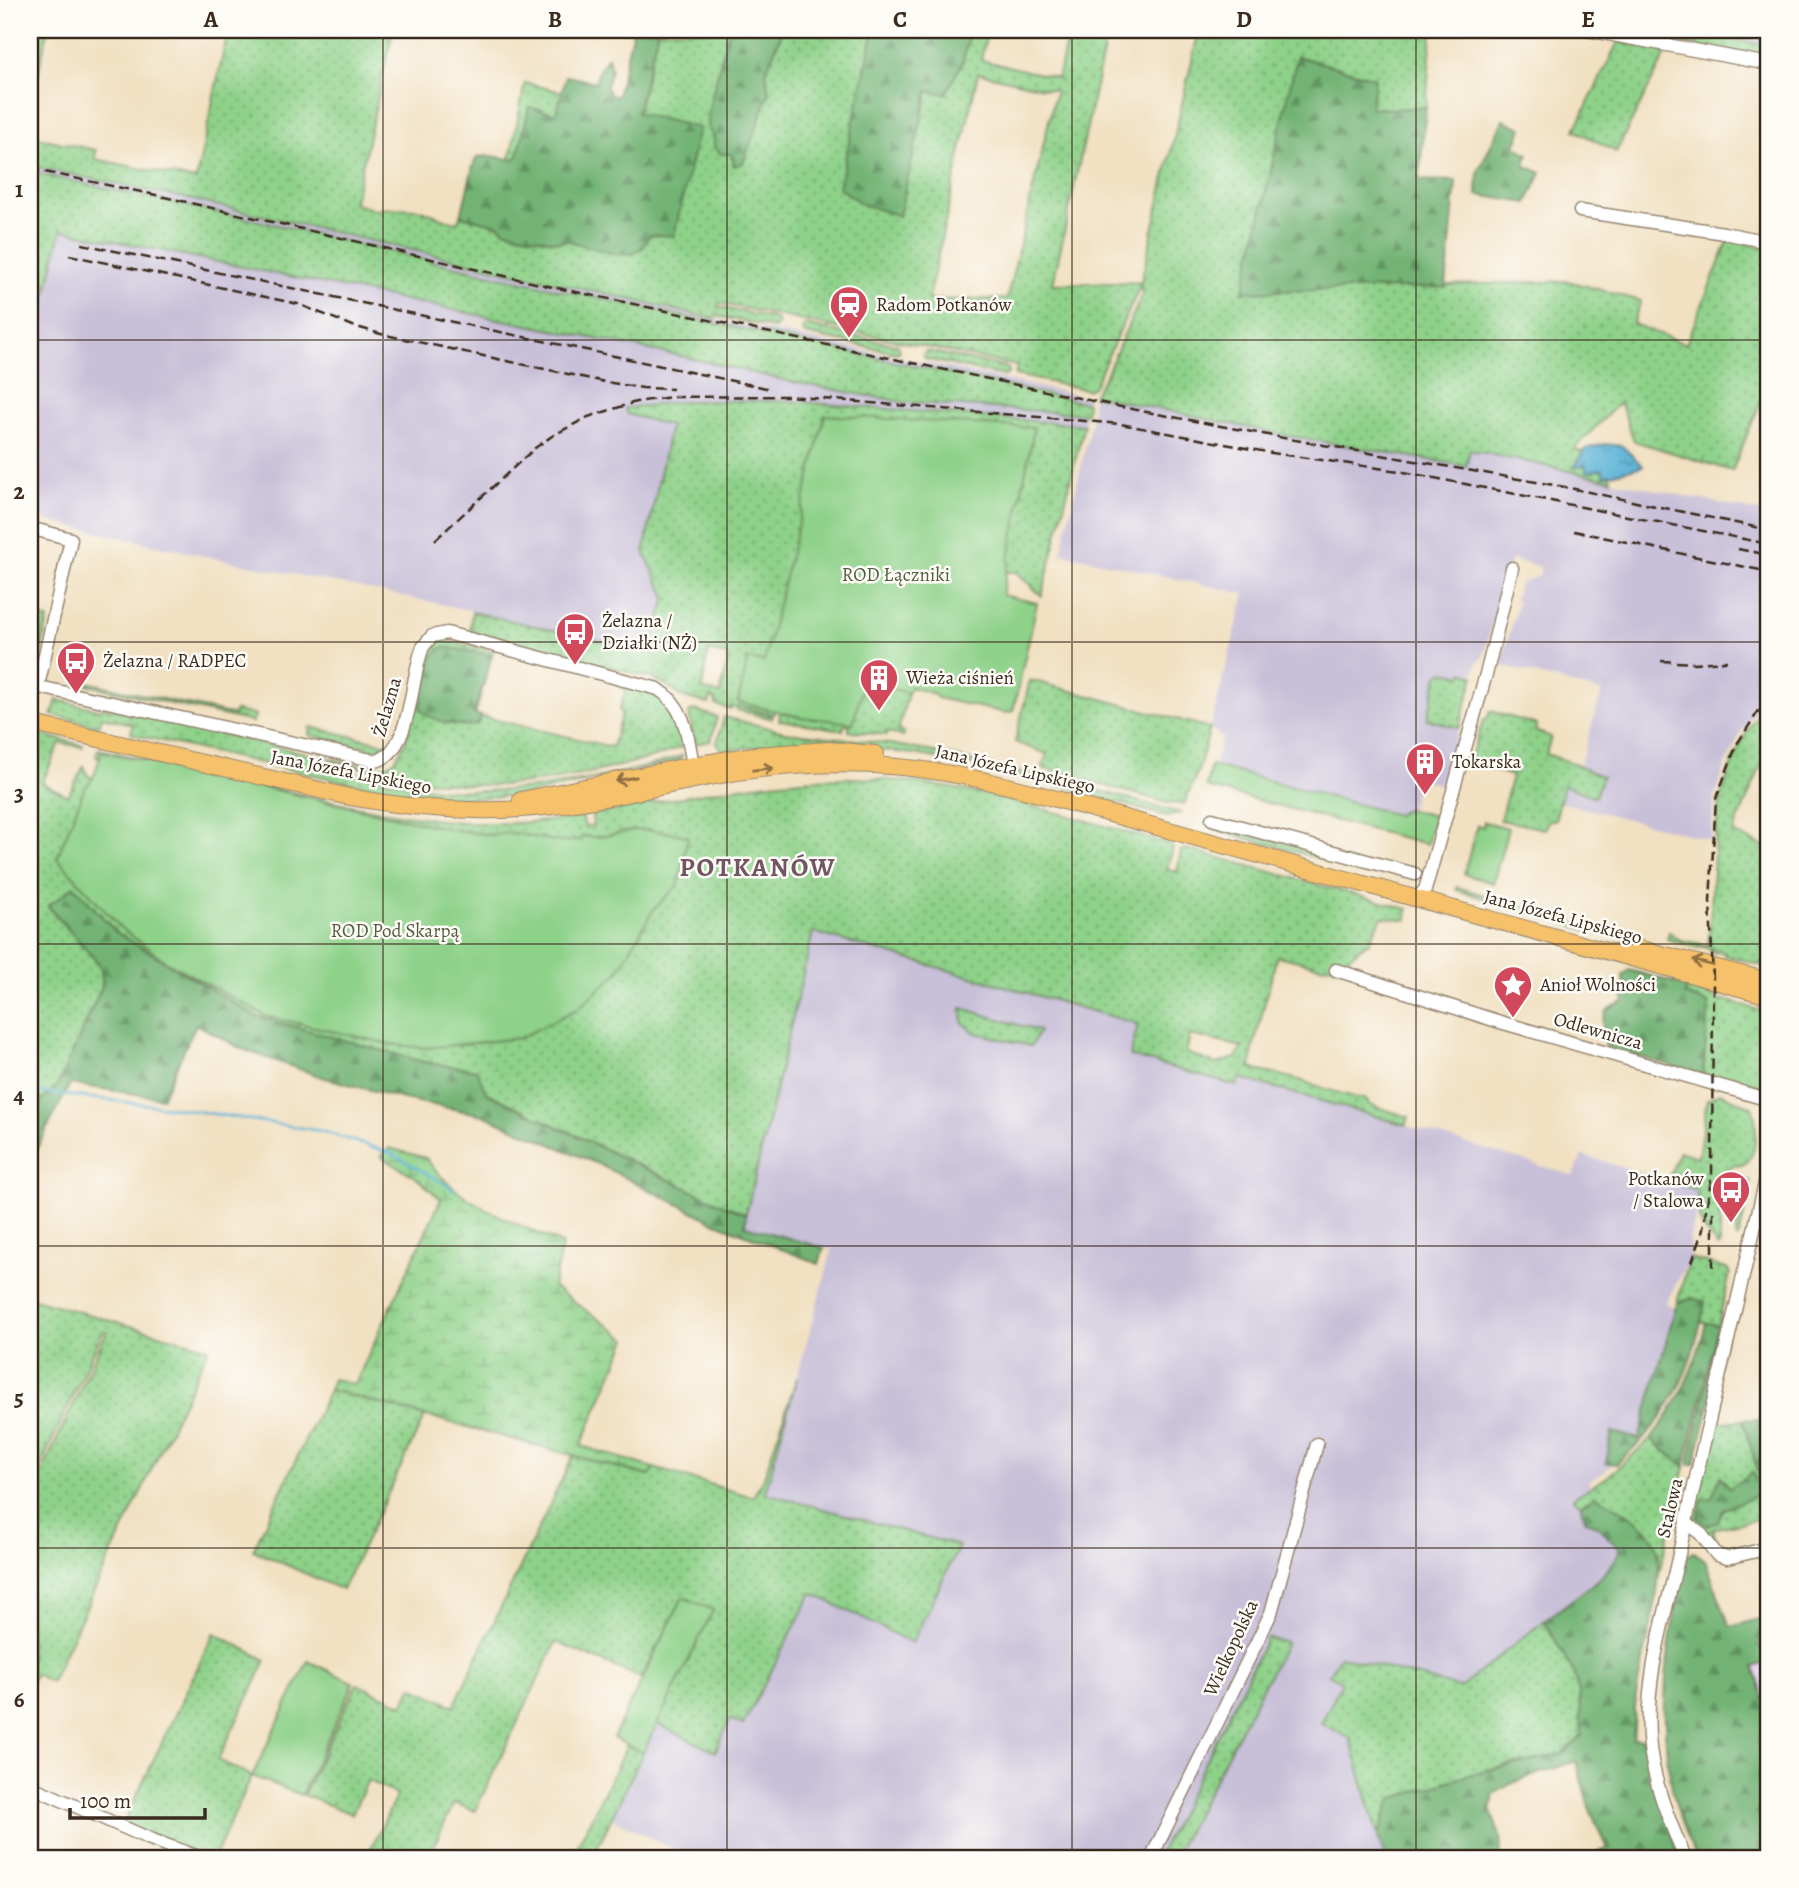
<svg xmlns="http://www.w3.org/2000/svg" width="1799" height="1888" font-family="Alegreya,serif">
<defs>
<pattern id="grass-dots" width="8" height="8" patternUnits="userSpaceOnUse" patternTransform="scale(1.75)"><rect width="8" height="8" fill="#8ed189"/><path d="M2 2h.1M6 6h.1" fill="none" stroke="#75aa6f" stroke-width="1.8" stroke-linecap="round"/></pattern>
<pattern id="forest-firs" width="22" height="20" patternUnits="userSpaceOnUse" patternTransform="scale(1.75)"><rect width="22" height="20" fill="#72b375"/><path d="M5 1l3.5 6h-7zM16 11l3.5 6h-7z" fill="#5f925f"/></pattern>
<pattern id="wetland-marsh" width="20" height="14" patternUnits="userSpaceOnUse" patternTransform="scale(1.75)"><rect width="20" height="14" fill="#8ed189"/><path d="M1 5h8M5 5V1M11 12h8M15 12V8" fill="none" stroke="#75aa6f"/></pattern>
<pattern id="water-ripples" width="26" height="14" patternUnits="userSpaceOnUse" patternTransform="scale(1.75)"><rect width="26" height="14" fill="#5bb2d7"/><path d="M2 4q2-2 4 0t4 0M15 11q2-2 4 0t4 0" fill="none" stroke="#4c91ae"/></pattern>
</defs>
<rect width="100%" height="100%" fill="#fdfcf7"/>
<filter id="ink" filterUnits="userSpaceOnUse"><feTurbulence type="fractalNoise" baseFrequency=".0143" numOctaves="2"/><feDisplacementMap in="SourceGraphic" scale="14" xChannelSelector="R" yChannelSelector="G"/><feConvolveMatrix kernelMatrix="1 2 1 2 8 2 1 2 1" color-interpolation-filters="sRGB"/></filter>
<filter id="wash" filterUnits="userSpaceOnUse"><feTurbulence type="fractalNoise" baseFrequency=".00686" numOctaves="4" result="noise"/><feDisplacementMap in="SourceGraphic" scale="28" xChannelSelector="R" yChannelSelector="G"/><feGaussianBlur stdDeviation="1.57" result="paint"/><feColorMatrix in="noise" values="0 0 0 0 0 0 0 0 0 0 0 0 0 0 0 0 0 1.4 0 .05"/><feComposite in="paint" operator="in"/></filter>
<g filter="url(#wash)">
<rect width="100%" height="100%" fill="#f1e0c1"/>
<path fill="#e7d2ef" d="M1769 1616V1781L1730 1627Z"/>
<path fill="#c8bfd8" d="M1687 30 1769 31V46Z
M30 166 184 198 686 313 1088 397 1087 403 500 277 273 224 30 172Z
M61 230 685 357 792 382 903 402 1086 414 1084 425 788 401H685L627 414 670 425 644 552 666 597 650 653 464 609 219 559 30 517V367Z
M1093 395 1284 435 1465 466 1469 450 1769 514V691L1743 729 1725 766 1714 800 1711 840 1560 802 1564 785 1595 796 1579 767 1602 692 1501 665 1518 602 1515 601 1519 584 1539 576 1541 567 1511 559 1482 660H1478L1443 785 1415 778 1412 787 1415 789 1410 810 1405 809 1397 815 1214 766 1222 737 1210 728 1245 594 1061 553 1091 423Z
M813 932 1139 1024 1130 1055 1237 1085 1240 1078 1287 1090 1574 1176 1582 1155 1697 1190V1210L1689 1241 1690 1258 1666 1303 1675 1309 1639 1439 1612 1433 1607 1463 1612 1464 1603 1473 1588 1481 1635 1549 1460 1688 1340 1657 1350 1738 1385 1858H692L611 1818 657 1724 714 1752 731 1719 743 1725 812 1593 959 1546 765 1493 832 1250 745 1226 746 1214Z"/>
<path fill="url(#grass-dots)" stroke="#647e54" stroke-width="2" fill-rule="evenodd" d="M30 30H48L30 108Z
M228 30H393L354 203 375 210 385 208 418 209 456 223 461 216 498 225 504 230 559 242 565 240 643 248 699 129 637 113 658 30H729L708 112 732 154 734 165 769 94 765 71 779 40 781 30H874L839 188 899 216 928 91 963 61 970 30H988L981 60 1058 78 1069 30H1108L1053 284 1141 282 1199 30H1432L1426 107 1395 109 1370 108 1243 292 1568 281 1641 301 1633 324 1686 344 1729 239 1769 249V382L1732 471 1634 441 1620 402 1574 449 1583 452 1575 467 1586 465 1602 469 1604 475 1609 474 1612 480 1470 450 1466 466 1284 435 1093 395 1106 375 1142 295 1141 284 1094 386 1088 390 1015 375 1017 366 719 303 718 307 776 319 779 324 774 328 716 316 715 319 184 198 30 166V136L96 150 95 159 196 180ZM978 73 1056 91 1007 299 928 300Z
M1615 30H1687L1769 46V61Z
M1618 42 1667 52 1616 152 1575 130Z
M525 83 563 92 556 114 529 107 518 156 513 160 510 159Z
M30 172 273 224 500 277 1087 403 1086 414 903 402 792 382 685 357 61 230 30 367Z
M805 325 898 345 900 351 896 353 805 334 802 330Z
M926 351 1005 367 1009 370 1008 374 1004 376 926 359 923 355Z
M685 401H788L1084 425 1042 596 1016 572H1006L1034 428 764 662 738 702 774 711V715L738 706 772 716V719L737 710 736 708 731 707V709L716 705 715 699 711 698 709 704 680 696 668 686 652 678 470 631 472 612 650 652 666 597 644 552 670 426 627 414 625 408ZM708 651 729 656 720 694 702 689Z
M30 616 48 619 36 673 30 672Z
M444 640 493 651 475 715 612 747 622 712 619 711 626 689 620 687 621 683C665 696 674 700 683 747 674 749 664 755 654 757 605 770 552 783 502 785 442 787 386 774 328 760V758L375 768 390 764 395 760 405 743 427 652 437 641Z
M1443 671 1462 676 1464 672 1474 676 1459 728 1427 719 1438 675Z
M1030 680 1210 728 1198 771 1184 804 1168 803 1042 768 1047 754 1015 742Z
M82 681 234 715 235 711 255 715 253 722 83 684Z
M864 681 908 693 898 731 904 732 903 737 888 732 887 735 849 731V725H844L843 730 779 720 780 712 801 717H812Z
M57 700 101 710 103 707 318 756 319 762 324 766C362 774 400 785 439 789 515 797 610 779 682 756L679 761 526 795 475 798 439 796 391 791 345 782 131 734 133 724 102 717 99 726 52 715Z
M1769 701V747L1733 833 1769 849V967L1724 955 1725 953 1717 951 1714 953 1713 948H1711V952L1709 948 1698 946V948L1667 939 1669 932 1680 940 1708 945C1713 901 1712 857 1718 814 1723 779 1745 726 1769 701Z
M694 710 717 717 711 741 694 744 689 713Z
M1490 711 1537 725 1535 731 1551 737 1546 754 1579 765V767L1602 776 1595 797 1564 785 1555 820H1548L1545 829 1500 820 1512 776 1469 762 1484 719H1487Z
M724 717 785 732 884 743 940 753 1010 770 1051 777 1180 813 1168 817C1024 775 873 729 722 751L717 743Z
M310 727 387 744 378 750 309 735Z
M30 732 83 745V747L60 743 42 783 68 796 84 766 87 775 93 778 85 788 57 858 121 928 167 962 266 1016 390 1044 425 1048 521 1038 637 939 653 910 678 885 688 836C671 833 654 829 638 830 619 832 600 840 582 836L581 840 559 842 513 833 489 835 449 829 102 751 99 758 96 757 98 749C163 763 227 778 292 792 389 814 482 835 582 816L585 827 593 826 592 815C678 798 763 778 850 778 959 779 1065 815 1168 844L1173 848 1167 869 1177 872 1181 850 1187 849 1408 909 1407 920 1382 917 1369 942C1355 949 1351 959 1337 968L1329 965 1324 967 1277 956 1253 1049 1251 1068C1265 1074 1270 1072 1284 1076 1311 1082 1337 1095 1365 1099L1370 1105 1409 1117 1406 1125 1240 1078 1237 1086 1130 1056 1138 1024 813 932 746 1214 718 1203 485 1092 476 1070 427 1063 255 1016 116 932 74 886 48 907 100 965 103 984 57 1087 41 1101 30 1089ZM1190 1035 1242 1047 1236 1058 1216 1064 1186 1053Z
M1215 823 1369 867 1366 871 1213 829Z
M1457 887 1595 928 1592 932C1546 919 1502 903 1456 890Z
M1687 986 1707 996 1709 994 1716 997V999L1723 1002 1725 1000 1769 1013V1089L1764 1090 1763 1092 1703 1075 1709 1004 1685 995Z
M962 1008 1039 1031 1031 1046 976 1033 963 1023Z
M1720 1093 1752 1107C1757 1120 1759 1156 1744 1164 1740 1166 1736 1165 1732 1166L1720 1181V1245L1718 1247C1698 1222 1698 1222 1697 1190L1668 1181 1679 1151 1698 1157 1707 1100Z
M1750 1181V1189L1739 1237 1736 1239V1191L1740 1183Z
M1690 1258 1727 1269 1730 1274 1718 1325 1701 1322 1705 1302 1691 1298 1677 1303Z
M30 1298 209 1348 51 1682 35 1674 30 1683V1498L107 1331H103L30 1488Z
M797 1377 765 1493 959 1546 912 1643 812 1593 743 1725 730 1719 715 1752 657 1724 713 1610 683 1597 641 1678 556 1642 475 1811 454 1803 428 1858H366L397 1795 368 1780 352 1814 303 1795 357 1684 403 1705 412 1687 454 1706 573 1456 649 1476 654 1468 753 1497 764 1477Z
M329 1390 425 1416 342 1590 253 1550Z
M1743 1420 1758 1471 1768 1517 1713 1529 1717 1544 1727 1550 1721 1551 1691 1523 1715 1423Z
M1651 1439 1685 1467 1659 1574V1552L1596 1496 1581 1505 1573 1498 1607 1477Z
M1544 1621 1572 1669 1579 1692 1582 1736 1563 1754 1475 1773 1391 1799 1378 1836 1350 1738 1321 1723 1342 1682 1329 1674 1340 1656 1460 1688Z
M214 1633 266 1660 218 1760 252 1776 214 1858H208L123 1824Z
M1267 1638 1286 1643 1173 1858H1157Z
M627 1745 643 1753 594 1854 578 1845Z"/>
<path fill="url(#forest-firs)" stroke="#566e4a" stroke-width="2" d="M633 30H658L637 113 699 128 674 236 650 235C645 243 641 252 631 254 615 257 582 244 565 240L559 242 518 234 504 230 498 225 461 216 473 166 477 157 492 156 514 160 518 156 529 107 556 114 566 76 595 82 598 72 608 57 611 69 606 87 611 95 615 97 618 93Z
M729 30H781L779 40 766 71 769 94 743 163 734 166 732 154H721L714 147V136L708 129V112Z
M874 30H970L963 61 946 94 928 91 899 216 862 204 839 188Z
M1297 56 1375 78 1371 108 1395 109 1426 107 1419 180 1456 181 1446 287 1243 292Z
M1503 120 1522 128 1515 146 1528 154 1524 165 1541 173 1527 203 1477 195 1478 172Z
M445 647 492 655 474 714 481 716 478 724C464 729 427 721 420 708 423 692 427 651 445 647Z
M74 886 116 932 255 1016 427 1063 477 1070 486 1093 718 1203 746 1214 745 1226 824 1248 819 1264 714 1222 598 1164 483 1115 404 1099 322 1077 242 1049 196 1024 162 1098 70 1084 30 1162V1089L41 1101 57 1087 103 984 100 965 48 906Z
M1629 970 1687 986 1685 995 1709 1004 1703 1075 1606 1047C1603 1038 1600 1018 1608 1010 1612 1006 1620 1005 1624 1001L1623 975Z
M1691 1298 1705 1302C1695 1353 1682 1393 1648 1434 1639 1445 1626 1453 1617 1464L1606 1463 1612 1432 1639 1439 1677 1303Z
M1706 1323 1718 1325 1685 1467 1651 1439C1679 1404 1696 1365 1706 1323Z
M1718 1333 1726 1334 1695 1464H1689Z
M1769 1419V1468L1758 1471 1743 1420Z
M1752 1472 1762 1492 1723 1510 1717 1523 1708 1525 1697 1518 1702 1499 1712 1498 1720 1476 1730 1488Z
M1596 1496C1616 1507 1644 1520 1655 1542 1669 1572 1642 1655 1637 1690 1634 1706 1635 1723 1633 1739H1645L1679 1858H1587L1586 1856 1607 1849 1589 1807 1576 1761 1514 1782 1494 1794 1491 1812 1500 1836 1501 1858H1385L1378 1836 1391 1799 1475 1773 1563 1754 1582 1736 1579 1692 1572 1669 1544 1621C1561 1607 1620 1570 1619 1548L1601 1529 1585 1519 1581 1505Z
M1694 1552 1705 1560 1730 1627 1769 1616V1649L1762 1641 1758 1645 1765 1652 1769 1662 1754 1667 1769 1713V1858H1696C1691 1845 1684 1832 1680 1818 1653 1733 1666 1640 1687 1556Z"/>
<path fill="url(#wetland-marsh)" stroke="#647e54" stroke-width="2" d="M389 1148 426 1158C456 1203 514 1222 562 1244L553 1287 627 1339 581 1446 654 1468 650 1476 329 1390 333 1379 355 1384 441 1199 414 1176 381 1157Z"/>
<path fill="#8ed189" stroke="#647e54" stroke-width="2" d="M825 415 1034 428 1002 595 1037 603 1013 711 1006 713 937 698 934 694 911 687 908 693 864 681 853 723 801 717 738 702 748 659 764 662Z
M102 751 449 829 489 835 513 833 558 842 581 840 582 836C600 840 619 832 637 830 654 829 671 833 688 836L678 885 653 910 617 973 577 1009 520 1038 425 1048 390 1044 266 1016 167 962 121 928 57 858 85 788 93 778Z
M1211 765 1397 815 1406 809 1435 816 1427 844 1206 787Z
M1484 822 1508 828 1493 883 1464 874 1477 825 1483 827Z
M683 1597 713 1610 643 1753 613 1738Z
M308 1661 354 1683 301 1795 252 1776Z"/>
<path fill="url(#water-ripples)" stroke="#4b6e7a" stroke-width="2" d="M1605 444 1622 446 1643 466 1604 476 1602 469 1587 472 1585 465 1574 468 1585 449Z"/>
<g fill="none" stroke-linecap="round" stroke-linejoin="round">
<path stroke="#5bb2d7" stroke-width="2.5" d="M30 1091 177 1108 321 1131 391 1153 455 1190"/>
</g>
</g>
<g filter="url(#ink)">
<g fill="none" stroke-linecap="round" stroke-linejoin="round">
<g stroke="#968570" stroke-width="15">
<path id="minor" d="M1586 30 1769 64
M1580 211 1724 233 1769 242
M30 528 71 539 38 686
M30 685 376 761C412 752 410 677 423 647L432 636 447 633 658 689C687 707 688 740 694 771
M1212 819 1415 874
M1417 898 1425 890 1488 667 1512 568
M1336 970 1500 1022 1769 1100
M1686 1523 1701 1534 1717 1555 1727 1558 1769 1548
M30 1786 150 1839 201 1858
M1151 1858 1271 1613 1317 1444
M1685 1858C1668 1818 1652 1780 1649 1737 1645 1675 1666 1613 1679 1554 1707 1424 1739 1295 1769 1166"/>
</g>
<g stroke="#968570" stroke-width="18">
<path id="major" d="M30 723 345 796C417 810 488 815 561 805 627 797 692 777 759 769 858 758 935 766 1031 792L1769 996
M521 800 693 765 754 755 829 750 876 754
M1633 947 1769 981"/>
</g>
<use href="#minor" stroke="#fff" stroke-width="12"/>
<use href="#major" stroke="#f5c16b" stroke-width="16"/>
<path stroke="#3b2a1e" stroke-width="2.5" stroke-dasharray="10 5" stroke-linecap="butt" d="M1703 30 1769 43
M30 169 156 195 548 286 1126 408 1289 439 1565 487 1769 530
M82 244 771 389
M69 255 298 304 353 326 381 334 605 382 643 388 673 389
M1574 531 1769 572
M435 540 535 448 552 436 588 417 636 402 672 397 788 396 1121 424 1272 453 1399 471 1769 544
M1738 549 1769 555
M1661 661 1694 663 1727 661
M1713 1212V1271
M1692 1262 1702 1234 1712 1174 1713 981 1710 901 1716 799 1737 744 1769 695"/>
</g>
<defs><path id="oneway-shaft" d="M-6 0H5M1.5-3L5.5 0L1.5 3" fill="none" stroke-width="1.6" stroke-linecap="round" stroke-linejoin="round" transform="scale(1.75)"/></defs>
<g stroke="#8f6e41">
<use href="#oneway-shaft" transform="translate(763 769) rotate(-6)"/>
<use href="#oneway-shaft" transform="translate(626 779) rotate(169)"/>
<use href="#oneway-shaft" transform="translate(1703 963) rotate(-165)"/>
</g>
</g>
<path fill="none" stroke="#3b2a1e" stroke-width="2" stroke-opacity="0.55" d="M383 30V1858M727 30V1858M1072 30V1858M1416 30V1858M30 340H1769M30 642H1769M30 944H1769M30 1246H1769M30 1548H1769"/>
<defs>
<g id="station-pin" transform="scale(2.0125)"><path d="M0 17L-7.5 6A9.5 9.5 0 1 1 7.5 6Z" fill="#d1495b" stroke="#fdfcf7"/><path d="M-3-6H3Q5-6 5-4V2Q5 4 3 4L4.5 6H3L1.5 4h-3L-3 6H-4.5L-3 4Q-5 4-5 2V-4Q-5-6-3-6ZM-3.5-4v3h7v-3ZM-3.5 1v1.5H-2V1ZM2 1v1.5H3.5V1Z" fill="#fff"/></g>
<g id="bus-pin" transform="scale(2.0125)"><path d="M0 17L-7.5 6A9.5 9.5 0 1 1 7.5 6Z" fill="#d1495b" stroke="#fdfcf7"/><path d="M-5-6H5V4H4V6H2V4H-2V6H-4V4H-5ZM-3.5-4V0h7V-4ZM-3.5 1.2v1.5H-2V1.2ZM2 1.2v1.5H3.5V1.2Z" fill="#fff"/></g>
<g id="building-pin" transform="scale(2.0125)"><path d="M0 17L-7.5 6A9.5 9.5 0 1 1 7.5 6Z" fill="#d1495b" stroke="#fdfcf7"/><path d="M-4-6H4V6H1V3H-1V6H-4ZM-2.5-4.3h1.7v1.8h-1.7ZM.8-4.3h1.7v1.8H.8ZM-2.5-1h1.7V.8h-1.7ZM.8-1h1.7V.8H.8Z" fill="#fff"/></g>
<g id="sight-pin" transform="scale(2.0125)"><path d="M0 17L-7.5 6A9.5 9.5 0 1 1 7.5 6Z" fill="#d1495b" stroke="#fdfcf7"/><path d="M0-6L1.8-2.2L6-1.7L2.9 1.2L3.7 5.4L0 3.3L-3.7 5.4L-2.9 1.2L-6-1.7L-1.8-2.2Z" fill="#fff"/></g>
</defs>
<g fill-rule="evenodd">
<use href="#station-pin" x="849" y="305"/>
<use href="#bus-pin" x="575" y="632"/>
<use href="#bus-pin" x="76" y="661"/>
<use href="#building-pin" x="879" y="678"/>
<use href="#building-pin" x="1425" y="762"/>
<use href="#sight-pin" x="1513" y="985"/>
<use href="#bus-pin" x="1731" y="1190"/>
</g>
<g text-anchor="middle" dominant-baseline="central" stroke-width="5" stroke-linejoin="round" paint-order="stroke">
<g font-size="19" fill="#3b2a1e" stroke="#fdfcf7" text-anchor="start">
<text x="876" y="305">Radom Potkanów</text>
<text x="602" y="621">Żelazna /<tspan x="602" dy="22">Działki (NŻ)</tspan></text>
<text x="103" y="661">Żelazna / RADPEC</text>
<text x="906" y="678">Wieża ciśnień</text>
<text x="1452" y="762">Tokarska</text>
<text x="1540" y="985">Anioł Wolności</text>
<text x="1704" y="1179" text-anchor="end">Potkanów<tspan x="1704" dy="22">/ Stalowa</tspan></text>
</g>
<g font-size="19" fill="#545c3e" stroke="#fdfcf7">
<text x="896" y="575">ROD Łączniki</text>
<text x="395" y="931">ROD Pod Skarpą</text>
</g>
<g font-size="19" fill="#3b2a1e" stroke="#fdfcf7">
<text transform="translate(387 707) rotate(-74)">Żelazna</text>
<text transform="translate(1015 769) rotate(13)">Jana Józefa Lipskiego</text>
<text transform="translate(351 772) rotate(11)">Jana Józefa Lipskiego</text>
<text transform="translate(1563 917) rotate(15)">Jana Józefa Lipskiego</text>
<text transform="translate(1598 1031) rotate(16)">Odlewnicza</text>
<text transform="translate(1670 1508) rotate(-77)">Stalowa</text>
<text transform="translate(1231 1648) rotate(-65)">Wielkopolska</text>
</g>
<g font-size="26" font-weight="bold" letter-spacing="2" fill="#735663" stroke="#fdfcf7">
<text x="758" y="867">POTKANÓW</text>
</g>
</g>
<rect width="1799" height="1888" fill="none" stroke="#fdfcf7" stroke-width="77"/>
<path d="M70 1808v10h135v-10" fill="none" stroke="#3b2a1e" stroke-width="3.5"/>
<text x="80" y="1808" font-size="21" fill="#3b2a1e" stroke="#fdfcf7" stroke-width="5" paint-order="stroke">100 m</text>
<rect x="38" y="38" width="1722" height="1812" fill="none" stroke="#3b2a1e" stroke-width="2.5"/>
<g font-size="23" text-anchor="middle" font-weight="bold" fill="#3b2a1e">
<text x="211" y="27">A</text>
<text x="555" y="27">B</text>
<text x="900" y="27">C</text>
<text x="1244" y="27">D</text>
<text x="1588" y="27">E</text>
<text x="19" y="197">1</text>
<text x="19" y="499">2</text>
<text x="19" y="801">3</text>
<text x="19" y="1103">4</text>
<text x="19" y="1405">5</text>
<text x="19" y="1707">6</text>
</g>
</svg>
